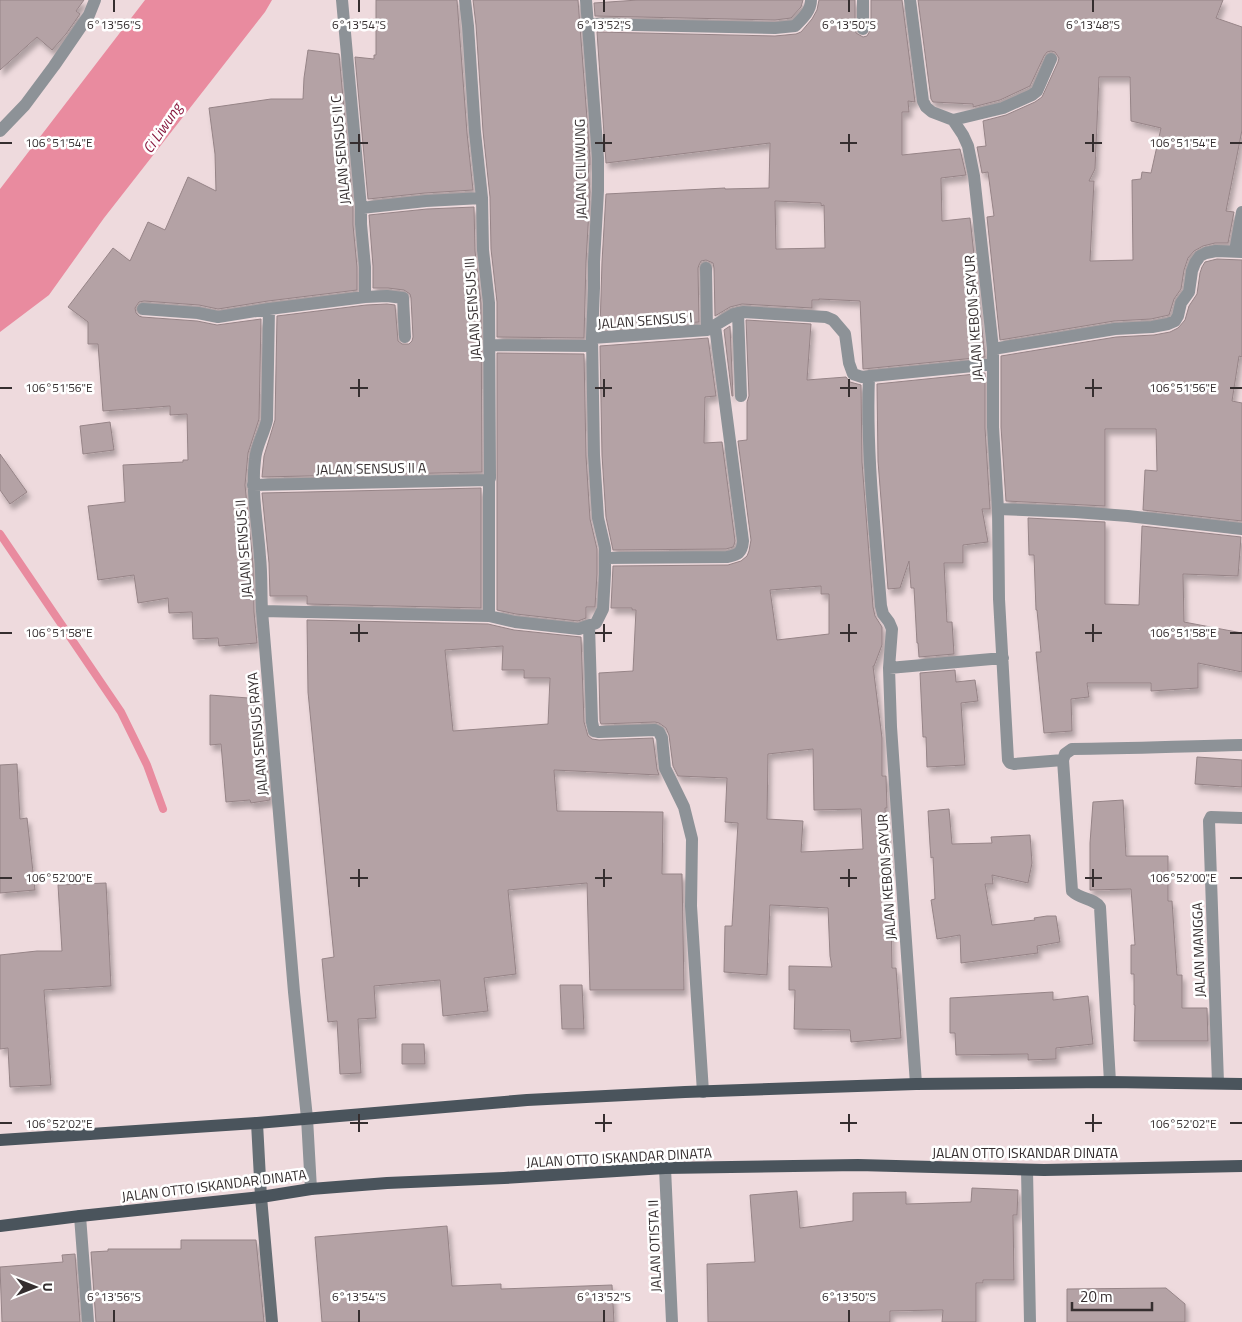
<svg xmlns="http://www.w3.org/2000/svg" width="1242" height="1322" font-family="'Titillium Web',sans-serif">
<defs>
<filter id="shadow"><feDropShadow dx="3" dy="5.5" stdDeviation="2.5" flood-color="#0004"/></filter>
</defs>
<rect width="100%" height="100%" fill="#eedadd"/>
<path fill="#e98b9f" d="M145 0H272L265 12 104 218 49 295 0 332V189Z"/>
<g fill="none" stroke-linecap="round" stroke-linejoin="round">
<path stroke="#e98b9f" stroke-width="8" d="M0 534 121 712 147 765 163 809"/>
</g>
<path fill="#b4a2a5" stroke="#968487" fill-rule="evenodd" filter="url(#shadow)" d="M0 0H84L76 11 80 14 66 34 52 50 37 37 0 70Z
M376 0H457L467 133 473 190 425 193 368 199 355 57 374 59V55H376Z
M473 0H578L590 158V165H588L590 192 586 262 584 338 497 337V302L491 249 490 197 483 131 476 25Z
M638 0H803L801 7 791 18 775 20 595 16 594 3Z
M819 0H855V29L856 33 863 37 867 36 871 29V0H902L915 102 908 101 909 112H902V155L960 149 966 175 941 178 942 221 970 218 985 357 863 369 860 301 819 299V300H812V308L742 304 730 307 715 316 714 268 713 263 706 260 701 261 699 265 698 268 699 322 600 329 602 262 606 194 725 188V189L769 188 770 143 606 163 597 32 775 36 796 34 801 32 812 19 817 10ZM775 201 821 203V206L824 205 825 248 776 249Z
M918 0H1223L1216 18 1242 27V130L1226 211 1234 212 1228 243H1215L1203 246 1194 251 1188 258 1184 270 1181 289 1174 299 1169 315 1151 319 1114 321 1000 340 987 217 994 216 988 172 982 173 977 147 986 146 983 121 1006 115 1035 102 1042 97 1058 62 1059 58 1055 52 1051 51 1047 52 1044 56 1030 86 1000 100 973 107V104L933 102 931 99ZM1099 77H1130L1131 121 1161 128 1151 173 1142 172 1141 179 1132 180 1133 260 1090 261 1094 181H1089L1095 169Z
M308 50 339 54 353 208V225L357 267V290L268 301 218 309 199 305 144 301 139 302 135 308 136 313 139 316 142 317 197 321 217 325 261 319 259 419 248 453 245 485 253 564 254 612 257 643 219 646 218 638 193 639 192 612 169 613 168 598 138 603 134 575 98 580 88 506 125 502 123 465 183 462V460H188L187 414 170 415V406L103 411 98 344H88V322L68 307 113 248 130 261 148 222 165 230 188 177 216 191 215 154 209 108 271 99H303L304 78Z
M474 207 475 251 481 303 482 472 262 477 264 456 275 420 277 316 366 305 387 304 395 305 398 341 402 344H409L412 341 413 337 411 298 410 294 404 290 388 288H373V266L369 215 427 209Z
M1217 259 1242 260V357L1239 356 1232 401 1242 403V521L1143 510 1145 470 1157 471 1156 429H1105V506L1006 501 1001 427V356L1116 337 1154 335 1170 332 1178 328 1185 320 1189 306 1197 294 1200 273 1202 267 1205 262Z
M746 320 811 324 807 380 846 377 850 382 861 385 862 462 873 607 875 616 882 627V645L874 666H873L882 738V776H886L887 808H885L890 869H886V915H891L892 968H896L901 1038 851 1042 850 1030 794 1029 795 990H789V966L832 967 830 956 828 908 770 905 767 975 724 972 725 926H732L738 823 725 822 727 778 678 776 673 766 669 735 666 728 659 723 655 722 601 724 600 721 599 673 633 671 636 610H632V608H611L613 566 728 565 741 561 747 556 749 551 751 540 738 441 747 440V402L749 396ZM821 586V594H829V634L777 640 770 590ZM813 749 814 810 861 809 863 849 801 852 803 821 767 819 768 754Z
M730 326 733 396H732L724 330Z
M708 338 716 396 705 397 704 443 722 442 735 541 734 545 733 547 726 549 613 550 606 517 602 455 600 346Z
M497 353 584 354 586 456 590 519 597 549V574L595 607H586V618L578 621 516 614 497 610Z
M985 373V428L990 509H982L988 542 963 545V563H944L947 622H952L954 654 919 657 918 643H917L914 588H911L909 561 900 588 888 589 878 461 877 384Z
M110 422 114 450 83 454 80 426Z
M0 454 27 492 10 504 0 490Z
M481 488V608L307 604V596H270L269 563 262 493Z
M1028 518 1105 522V604L1139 605 1142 526 1241 537 1238 576 1183 574 1184 622 1242 633V672L1198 663V688L1151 691V683H1087L1089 697 1071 699 1072 731 1044 733 1036 652H1041L1037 610H1036L1034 555H1029Z
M307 620 488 624 514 630 581 637 584 722 588 736 592 739 599 740 653 738 657 769 659 775 554 770 557 811 663 812 662 874H682L684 990H590L587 883 508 890 516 974 484 978 488 1011 443 1016 440 980 374 986 376 1018 358 1019 361 1073 340 1074 337 1021 328 1022 322 959 334 957 308 692ZM503 646 502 670H524V678H550L548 724 453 731 445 650Z
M955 670 956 682 975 680 978 701 961 703 965 765 927 767 926 737H923L920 673Z
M210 695 261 699 259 729H264L270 800 251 803 250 800 226 802 221 744 210 745Z
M1197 757 1242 760V787L1195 784Z
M17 764 20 819 27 818 35 890 0 893V765Z
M1123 800 1126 856H1168V901H1172L1177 975H1182V1008H1207L1208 1041H1134L1135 1005H1134V974H1131V945H1135L1131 889 1090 890V843L1093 802Z
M949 809 952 844 992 843 991 837 1030 835 1032 863 1028 883 992 875 993 884H985L992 925 1035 920 1034 918 1047 916H1056L1060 942 1037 946 1038 953 961 963 960 935 937 939 931 900 935 899 933 857 931 858 930 845 928 811Z
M106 883 111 986 44 990 51 1085 10 1087 8 1048 0 1049V955L37 951H62L58 885Z
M560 985H582L584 1029H562Z
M1053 992V1000L1088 996 1093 1044 1056 1048V1059L1028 1060V1054L956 1055 955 1033H950V998Z
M402 1044H424L425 1064H402Z
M972 1188 1018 1190 1017 1215H1013L1014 1280H983V1283H976V1322H942L943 1310H937L890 1311V1322H708L707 1264 755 1262 750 1195 797 1191 800 1228 853 1221V1193L906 1192V1204L971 1202Z
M447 1226 452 1286 501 1284V1289L612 1285 614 1322H322L315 1237Z
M181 1240H256L264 1322H96L91 1252 108 1251V1249H181Z
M75 1254 80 1322H2L0 1267 63 1262 62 1255Z
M1166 1288 1185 1304V1322H1067V1289Z"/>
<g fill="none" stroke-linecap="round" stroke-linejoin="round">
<path stroke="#8d9297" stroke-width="12" d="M342 0 361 208V224L365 267V297
M465 0 468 26 475 132 482 198 483 250 489 303 490 478 489 480V616
M910 0 923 101 926 107 932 112 953 120 963 135 968 146 974 176 993 349V427L998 509 999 599 1008 760 1010 763 1014 764 1063 760 1065 754 1072 749C1129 749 1185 746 1242 745
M587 24 775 28 795 26C802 19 811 11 811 0
M863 29V0
M953 120 1003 108 1032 95 1037 91 1051 59
M0 131 25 105 54 66 89 15 95 0
M361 208 426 201 482 198
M1235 251 1242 212
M706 268 707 330
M143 309 198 313 218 317 269 309 365 297 387 296 403 298 405 337
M269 309 267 420C264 434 256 446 255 460 251 493 258 525 260 557 262 575 261 593 262 611L294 992 307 1118 311 1189
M738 313 741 396
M592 338 707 330 734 314 743 312 826 317 833 320 845 334 849 363 853 374 862 377 993 364
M490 345 592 346
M993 349 1115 329 1152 327 1168 324 1175 321 1178 316 1181 303 1189 292 1192 271 1195 263 1200 256 1206 253 1216 251 1242 252
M869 376C866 452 875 529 881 606L883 614 889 622 892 629 889 668 891 727 916 1084
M253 485 489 480
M998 509 1075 512 1128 516 1242 529
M605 558 727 557C738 555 742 553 743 541L715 326
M262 611 489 616 515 622 579 629 596 623 603 609 605 574V548L598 518 594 455 592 338 594 288V262L598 191V158L586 0
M589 626 592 722 594 731 599 732 655 730 659 732 662 738 665 768 684 807 692 839 691 906 703 1092
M889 668 1003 658
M1063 760 1072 891C1081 900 1094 898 1100 907L1110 1082
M1218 1083 1209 821 1211 817 1242 818
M665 1168 672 1322
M1027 1170 1030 1322
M80 1216 88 1322"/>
<path stroke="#656e74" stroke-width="12" d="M257 1123 261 1197 272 1322"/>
<path stroke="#4a545c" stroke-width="12" d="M0 1140 257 1123 527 1100 685 1092 916 1084 1110 1082 1242 1084
M0 1226 80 1216 261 1197 311 1189 387 1183 504 1178 665 1168 858 1165 1044 1170 1242 1166"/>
</g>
<path fill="none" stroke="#352e2f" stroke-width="2" d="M114 0V12M359 0V12M604 0V12M849 0V12M1093 0V12M359 134V152M604 134V152M849 134V152M1093 134V152M0 143H12M350 143H368M595 143H612M840 143H857M1085 143H1102M1230 143H1242M359 379V397M604 379V397M849 379V397M1093 379V397M0 388H12M350 388H368M595 388H612M840 388H857M1085 388H1102M1230 388H1242M359 624V642M604 624V642M849 624V642M1093 624V642M0 633H12M350 633H368M595 633H612M840 633H857M1085 633H1102M1230 633H1242M359 869V887M604 869V887M849 869V887M1093 869V887M0 878H12M350 878H368M595 878H612M840 878H857M1085 878H1102M1230 878H1242M359 1114V1132M604 1114V1132M849 1114V1132M1093 1114V1132M0 1123H12M350 1123H368M595 1123H612M840 1123H857M1085 1123H1102M1230 1123H1242M114 1310V1322M359 1310V1322M604 1310V1322M849 1310V1322"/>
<g text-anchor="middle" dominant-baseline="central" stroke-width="5" stroke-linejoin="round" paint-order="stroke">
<g font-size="14" fill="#352e2f" stroke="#fff">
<text transform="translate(340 150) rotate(-95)">JALAN SENSUS II C</text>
<text transform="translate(580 169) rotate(-91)">JALAN CILIWUNG</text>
<text transform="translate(472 309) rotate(-94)">JALAN SENSUS III</text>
<text transform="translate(973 318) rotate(-94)">JALAN KEBON SAYUR</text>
<text transform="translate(645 320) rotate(-4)">JALAN SENSUS I</text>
<text transform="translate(371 468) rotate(-1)">JALAN SENSUS II A</text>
<text transform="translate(243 549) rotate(-94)">JALAN SENSUS II</text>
<text transform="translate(257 734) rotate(-95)">JALAN SENSUS RAYA</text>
<text transform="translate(886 877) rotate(-94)">JALAN KEBON SAYUR</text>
<text transform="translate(1198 950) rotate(-92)">JALAN MANGGA</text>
<text x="1025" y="1152">JALAN OTTO ISKANDAR DINATA</text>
<text transform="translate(619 1157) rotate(-3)">JALAN OTTO ISKANDAR DINATA</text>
<text transform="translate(214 1185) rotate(-7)">JALAN OTTO ISKANDAR DINATA</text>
<text transform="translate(654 1246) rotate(-92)">JALAN OTISTA II</text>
</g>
<g font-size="15" font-style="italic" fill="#891b40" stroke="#fff">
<text transform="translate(162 128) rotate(-56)">Ci Liwung</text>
</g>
</g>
<g font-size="12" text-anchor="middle" fill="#352e2f" stroke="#fff" stroke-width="5" stroke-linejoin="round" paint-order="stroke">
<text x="114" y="29">6°13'56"S</text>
<text x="359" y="29">6°13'54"S</text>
<text x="604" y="29">6°13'52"S</text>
<text x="849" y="29">6°13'50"S</text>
<text x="1093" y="29">6°13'48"S</text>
<text x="1183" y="147">106°51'54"E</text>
<text x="59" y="147">106°51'54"E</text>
<text x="1183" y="392">106°51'56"E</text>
<text x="59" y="392">106°51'56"E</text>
<text x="1183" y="637">106°51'58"E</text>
<text x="59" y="637">106°51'58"E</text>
<text x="1183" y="882">106°52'00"E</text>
<text x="59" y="882">106°52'00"E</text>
<text x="1183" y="1128">106°52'02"E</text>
<text x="59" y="1128">106°52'02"E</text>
<text x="114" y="1301">6°13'56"S</text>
<text x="359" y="1301">6°13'54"S</text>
<text x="604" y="1301">6°13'52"S</text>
<text x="849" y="1301">6°13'50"S</text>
</g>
<g transform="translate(35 1287) rotate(90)" stroke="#ffffff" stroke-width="4" paint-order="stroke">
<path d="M0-4L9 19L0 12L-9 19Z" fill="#352e2f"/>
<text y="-8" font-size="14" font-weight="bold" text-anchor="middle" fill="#352e2f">U</text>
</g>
<path d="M1072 1302v8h80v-8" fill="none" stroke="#352e2f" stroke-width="2.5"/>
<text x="1080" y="1302" font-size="15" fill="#352e2f" stroke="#ffffff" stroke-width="4" paint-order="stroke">20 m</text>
</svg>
